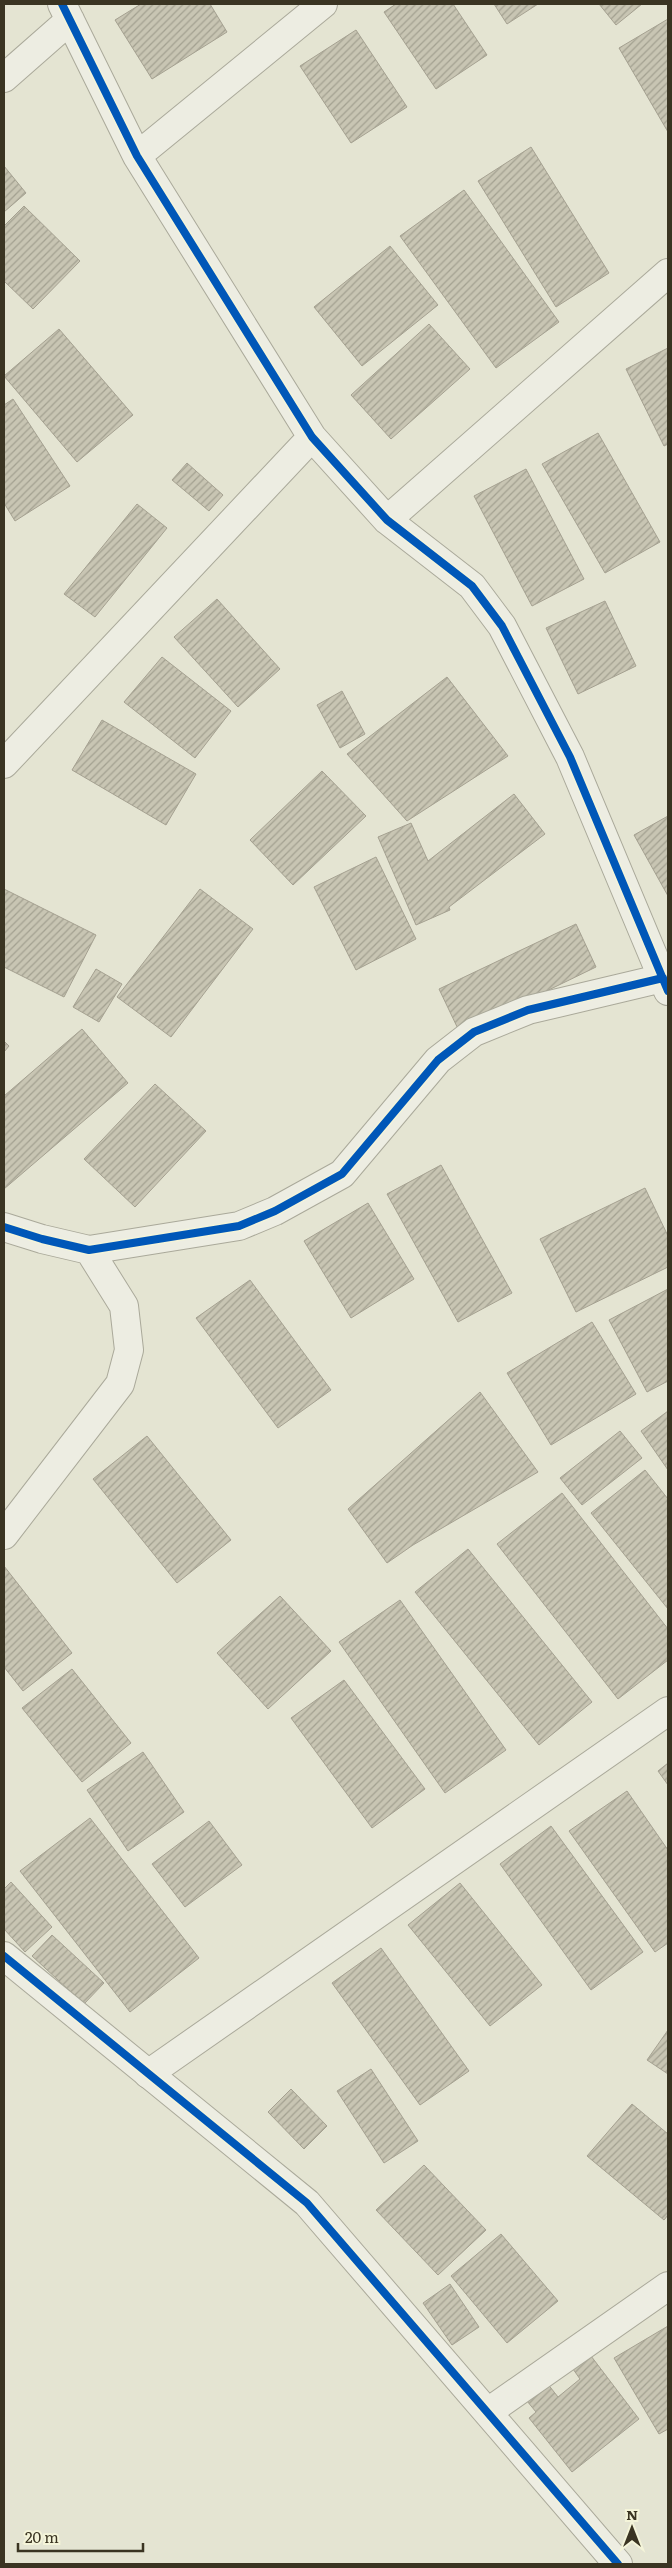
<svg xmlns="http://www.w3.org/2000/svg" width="672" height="2568" font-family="Literata,serif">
<defs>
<pattern id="building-hatch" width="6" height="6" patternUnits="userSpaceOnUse" patternTransform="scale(1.25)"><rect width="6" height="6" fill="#c8c5b3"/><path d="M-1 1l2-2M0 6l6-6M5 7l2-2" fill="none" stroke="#a3a191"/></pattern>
</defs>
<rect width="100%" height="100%" fill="#e4e4d2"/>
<path fill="url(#building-hatch)" stroke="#a5a191" d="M141 4H210L227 32 152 79 115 20Z
M396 4H453L487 55 436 89 384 12Z
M494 4H538L507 24Z
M599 4H642L616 25Z
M668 19V132L619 48Z
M356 30 407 107 351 143 300 66Z
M531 147 609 273 556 307 478 181Z
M4 166 26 193 4 212Z
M464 190 559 322 496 368 400 236Z
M24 206 80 261 33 309 4 281V226Z
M390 246 438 305 362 366 314 307Z
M429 324 470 369 391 439 351 395Z
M59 329 133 415 77 462 4 376Z
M668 348V444L664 446 626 369Z
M13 399 70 486 15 521 4 503V405Z
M598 433 660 542 605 573 542 464Z
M187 463 223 495 209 511 172 480Z
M526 469 584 579 532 606 474 496Z
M137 504 167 528 95 617 64 594Z
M217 599 280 669 238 707 174 637Z
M605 601 636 666 578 694 546 628Z
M162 657 231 711 195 758 124 702Z
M447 677 508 756 407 821 347 754Z
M342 691 365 734 340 748 317 705Z
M102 720 196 774 166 825 72 770Z
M322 771 366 816 293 885 250 840Z
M514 794 545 834 449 907 450 910 416 925 378 837 411 823 428 861Z
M668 816V896L634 835Z
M376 857 416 939 356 970 314 887Z
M4 889 96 935 64 997 4 967Z
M200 889 253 929 171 1037 117 997Z
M576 924 596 967 460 1033 439 989Z
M96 969 122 984 99 1022 73 1007Z
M82 1029 128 1083 4 1189V1096Z
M4 1041 9 1046 4 1052Z
M155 1084 206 1131 135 1207 84 1159Z
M441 1165 512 1293 458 1322 387 1194Z
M645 1188 668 1236V1267L576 1312 540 1239Z
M368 1203 414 1279 351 1318 304 1241Z
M250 1280 331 1390 278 1428 196 1318Z
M668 1289V1381L647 1392 609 1320Z
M592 1322 636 1394 551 1445 507 1373Z
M480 1392 538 1472 413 1545 387 1563 348 1509Z
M668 1411V1470L641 1431Z
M620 1431 642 1458 582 1505 560 1478Z
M147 1436 231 1540 177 1583 93 1479Z
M645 1470 668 1499V1609L591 1513Z
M562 1493 668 1629V1660L618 1699 497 1544Z
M468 1549 592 1702 539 1745 415 1592Z
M4 1566 72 1653 23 1691 4 1667Z
M280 1596 331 1651 268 1709 217 1653Z
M400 1600 506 1750 445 1793 339 1642Z
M72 1669 131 1743 82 1782 22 1708Z
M344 1680 425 1789 372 1828 291 1718Z
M143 1752 184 1812 128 1851 87 1790Z
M668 1763V1785L658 1771Z
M627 1791 668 1850V1943L655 1952 569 1831Z
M90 1818 199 1958 130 2012 20 1871Z
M209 1821 242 1865 185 1907 152 1864Z
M551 1826 643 1952 591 1990 500 1864Z
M11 1882 52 1927 25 1952 4 1929V1889Z
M460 1883 542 1985 490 2026 408 1925Z
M52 1935 104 1983 84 2004 32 1956Z
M381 1948 469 2071 420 2105 332 1983Z
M668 2030V2074L647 2060Z
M371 2069 418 2141 384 2163 337 2091Z
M291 2089 327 2126 304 2149 268 2112Z
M632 2104 668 2134V2215L664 2220 587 2156Z
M424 2165 486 2230 438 2275 376 2210Z
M501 2234 558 2301 507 2343 451 2276Z
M450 2284 479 2327 452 2345 423 2303Z
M668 2326V2429L659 2434 614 2358Z
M591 2356 639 2419 572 2472 529 2418 536 2412 527 2401 547 2383 558 2397 580 2379 573 2369Z"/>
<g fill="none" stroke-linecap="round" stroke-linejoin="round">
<g stroke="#aaa99a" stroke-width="30">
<path id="minor" d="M62 4 137 156 312 437 387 520 472 586 502 626 570 757 668 991
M4 78 70 20
M137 156 323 4
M387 520 668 273
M4 764 312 437
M4 1227 42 1239 89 1250 239 1226 275 1211 342 1174 438 1060 474 1032 528 1010 663 978
M4 1535 120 1384 129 1350 124 1306 89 1250
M148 2074 668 1711
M488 2412 668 2286"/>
</g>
<g stroke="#aaa99a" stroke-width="30">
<path id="tertiary" d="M4 1956 307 2203 618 2564"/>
</g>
<use href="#minor" stroke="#edede2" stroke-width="28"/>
<use href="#tertiary" stroke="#edede2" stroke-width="28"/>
<g stroke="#f4f4d9" stroke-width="11">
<path id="cycleway" d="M62 4 137 156 312 437 387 520 472 586 502 626 570 757 668 991
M4 1227 42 1239 89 1250 239 1226 275 1211 342 1174 438 1060 474 1032 528 1010 663 978
M4 1956 307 2203 618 2564"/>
</g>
<use href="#cycleway" stroke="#0057b8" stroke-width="8"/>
</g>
<rect width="672" height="2568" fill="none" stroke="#3a3422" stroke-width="10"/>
<g transform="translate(632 2528)" stroke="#f4f4d9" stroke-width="4" paint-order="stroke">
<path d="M0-4L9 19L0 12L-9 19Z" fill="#3a3422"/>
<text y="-8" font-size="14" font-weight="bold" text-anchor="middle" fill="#3a3422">N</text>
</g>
<path d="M18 2543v8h125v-8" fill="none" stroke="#3a3422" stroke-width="2.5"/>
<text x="25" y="2543" font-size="15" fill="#3a3422" stroke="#f4f4d9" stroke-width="4" paint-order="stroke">20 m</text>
</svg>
